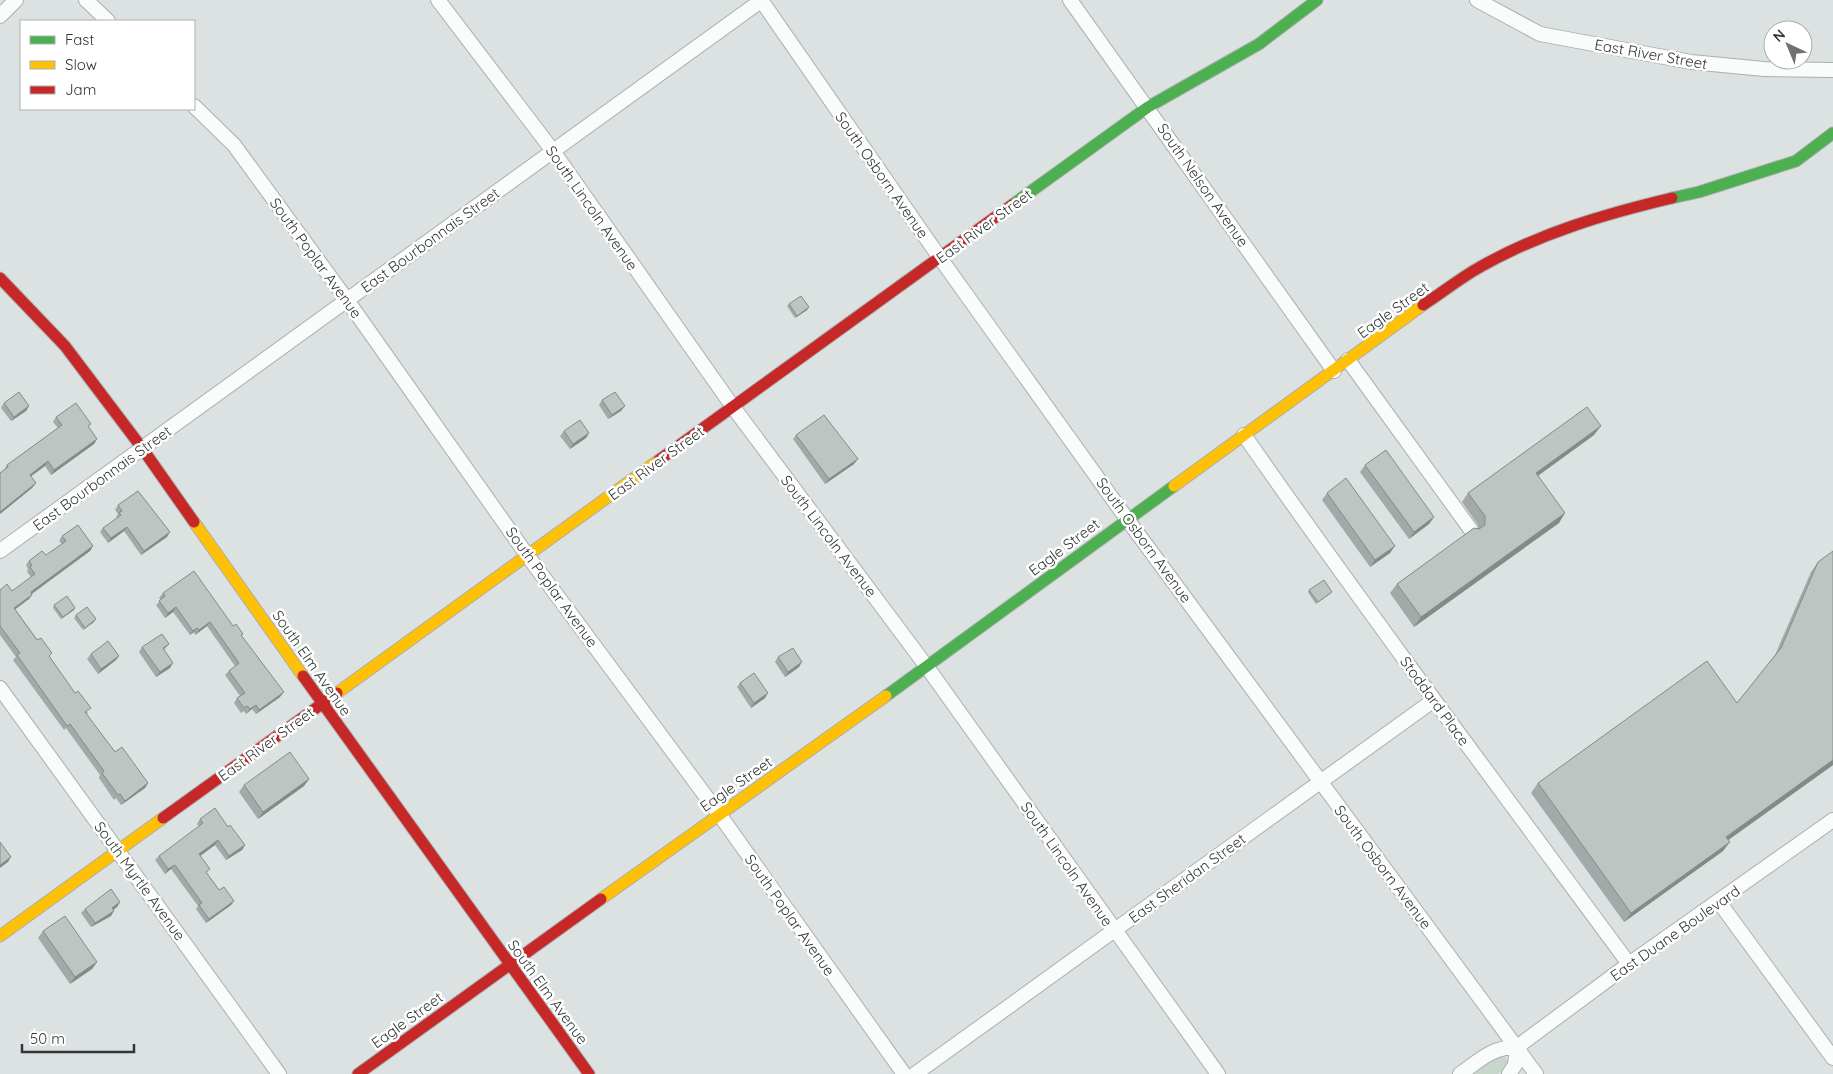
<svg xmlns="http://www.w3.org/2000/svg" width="1833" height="1074" font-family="Quicksand,sans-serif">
<rect width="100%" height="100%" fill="#dce2e2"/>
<path fill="#c8d5c9" d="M1502 1054 1509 1062 1508 1067 1498 1074H1473Z"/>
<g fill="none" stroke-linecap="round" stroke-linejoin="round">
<g stroke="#aaafaf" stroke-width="16">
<path id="street" d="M86 0 108 21
M438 0 553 151 733 407 927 667 1218 1074
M761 0 940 258 1127 519 1536 1074
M1070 0 1334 371
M1477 0 1540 34 1691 62 1764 69 1833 70
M0 16 16 0
M194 106 234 145 347 300 527 555 719 814 904 1074
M1348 360 1471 530
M1244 435C1369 614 1500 789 1629 964
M0 551 762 0
M0 688 279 1074
M1719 902 1833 1058
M915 1074 1434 700
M1460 1074C1480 1060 1492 1047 1517 1047L1629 964 1833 820
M1509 1074 1515 1065 1517 1047"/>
</g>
<g stroke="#aaafaf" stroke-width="13">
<path id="fast" d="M1672 198 1699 192 1796 161 1833 133
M1012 205 1148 107 1259 44 1317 0
M886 696 1174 486"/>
</g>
<g stroke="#aaafaf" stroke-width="13">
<path id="slow" d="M1174 486 1423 305
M194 522 303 676
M337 693 659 460
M601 899 886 696
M0 936 163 818"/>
</g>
<g stroke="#aaafaf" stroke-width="13">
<path id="jam" d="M0 278 65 346 142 448 194 522
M1423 305C1442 293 1460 278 1480 267 1540 233 1605 214 1672 198
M659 460 1012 205
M303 676 589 1074
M163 818 337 693
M358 1074 601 899"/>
</g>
<use href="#street" stroke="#fafbfb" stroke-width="14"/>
<use href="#fast" stroke="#4caf50" stroke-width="11"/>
<use href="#slow" stroke="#ffc107" stroke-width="11"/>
<use href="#jam" stroke="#c62828" stroke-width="11"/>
</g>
<path fill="#a3a9a8" d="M789 304 807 310 795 318 787 306Z
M602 400 621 411 608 419 599 405Z
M4 403 29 406 26 411 11 421 1 408Z
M56 417 89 427 97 439 94 444 51 475 45 466 31 476 36 483 32 488 0 514V473L4 470 7 465 58 428 53 422Z
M564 431 589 433 586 438 570 449 560 436Z
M796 435 854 464 825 484 793 439Z
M1594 435 1538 476 1559 523 1414 627 1390 593 1397 584 1478 529V525L1462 502 1468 493Z
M1365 465 1434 517 1429 524 1409 539 1360 472Z
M1327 493 1390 553 1370 567 1322 500Z
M118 505 167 537 141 555 124 531 108 543 100 532 103 528 117 518 116 517 118 514 115 510Z
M62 536 93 546 90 551 32 594 29 599 15 609 50 657 88 713 86 714 115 752 148 783 145 788 121 805 116 798 114 800 99 778 100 775 66 728 64 730 13 660 16 657 0 635V590L12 591 31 577 27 572 28 569 26 565 29 561 46 555 62 544 59 541Z
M1818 562 1833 765 1728 840 1723 851 1624 922 1531 793 1538 783 1737 703 1775 655 1811 572Z
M1309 590 1330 594 1316 604 1308 592Z
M163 593 233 626 243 634 241 636 280 697 256 714 252 709 246 714 244 711 241 713 234 703 237 698 240 696 225 675 229 671 235 666 207 626 195 635 194 632 190 635 173 612 165 618 156 605 161 600 159 598Z
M54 605 74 610 61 619 53 608Z
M76 615 94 622 83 630 74 618Z
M169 644 164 650 170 668 156 677 139 652 142 647Z
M91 654 119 656 116 660 98 674 87 659Z
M778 657 799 667 785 677 775 662Z
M740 683 765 698 751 708 737 687Z
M309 779 304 786 258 819 239 792 244 785Z
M200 819 228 827 245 845 242 850 226 860 215 845 200 856 207 873 219 890 234 901 231 905 206 923 196 909 198 906 171 869 165 874 155 860 159 856 199 827 197 824Z
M120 902 117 907 113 910 111 916 91 927 81 913 85 909Z
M43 931 97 962 92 969 70 984 38 938Z"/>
<path fill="#848a88" d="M809 307 807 310 795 318 797 316Z
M29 406 26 411 11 421 14 417Z
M625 406 621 411 608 419 612 415Z
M1601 426 1594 435 1529 482 1536 473Z
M589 433 586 438 570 449 573 444Z
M97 439 94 444 51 475 54 470Z
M858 459 854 464 825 484 829 479Z
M48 461 45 466 26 480 30 475Z
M36 483 32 488 0 514V512Z
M1565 513 1559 523 1414 627 1421 617Z
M1434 517 1429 524 1409 539 1414 532Z
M127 527 124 531 108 543 111 538Z
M170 532 167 537 141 555 144 551Z
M93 546 90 551 27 597 31 592Z
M1395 546 1390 553 1370 567 1375 560Z
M32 595 29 599 10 613 14 608Z
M176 607 173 612 165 618 168 613Z
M75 608 74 610 61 619 63 617Z
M96 619 94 622 83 630 85 628Z
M210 622 207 626 195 635 199 630Z
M197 628 194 632 190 635 193 631Z
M119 656 116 660 98 674 101 669Z
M802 662 799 667 785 677 788 672Z
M173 663 170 668 156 677 160 672Z
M284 692 280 697 256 714 259 710Z
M768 693 765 698 751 708 754 703Z
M256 705 252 709 246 714 250 709Z
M1833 760V765L1720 846 1726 837Z
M309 779 304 786 258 819 263 812Z
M148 783 145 788 121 805 125 801Z
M218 840 215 845 196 859 199 854Z
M1730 842 1723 851 1624 922 1631 913Z
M245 845 242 850 226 860 229 856Z
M11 857 8 862 0 868V865Z
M175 865 171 869 165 874 168 869Z
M234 901 231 905 206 923 209 919Z
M120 902 117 907 109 913 112 908Z
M114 911 111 916 91 927 95 923Z
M97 962 92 969 70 984 75 977Z"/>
<path fill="#bdc5c3" stroke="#848a88" d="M801 296 809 307 797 316 789 304Z
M19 392 29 406 14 417 4 403Z
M615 392 625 406 612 415 602 400Z
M76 403 91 424 88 426 97 439 54 470 48 461 30 475 36 483 0 512V473L8 467 7 465 62 425 56 417Z
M1587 407 1601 426 1536 473 1565 513 1421 617 1397 584 1474 528 1479 529 1485 525V516L1468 493Z
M824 415 858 459 829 479 796 435Z
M580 420 589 433 573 444 564 431Z
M1386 450 1434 517 1414 532 1365 465Z
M1346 478 1395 546 1375 560 1327 493Z
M138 491 170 532 144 551 127 527 111 538 103 528 121 515 119 513 122 511 118 505Z
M78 525 93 546 31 592 32 595 14 608 37 640 41 638 52 653 49 656 75 693 78 691 91 708 85 712 115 752 122 747 148 783 125 801 120 794 118 795 102 773 104 771 70 724 67 726 17 655 20 653 0 626V590L7 584 12 591 35 574 30 567 32 565 29 561 42 551 46 555 66 541 62 536Z
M1833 551V760L1726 837 1730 842 1631 913 1538 783 1707 661 1737 703 1781 648 1818 562Z
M194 571 233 626 236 624 243 634 241 635 284 692 259 710 256 705 250 709 247 706 244 708 237 698 245 693 229 671 239 663 210 622 199 630 197 628 193 631 176 607 168 613 159 601 165 596 163 593Z
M1324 580 1332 592 1318 602 1309 590Z
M67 596 75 608 63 617 54 605Z
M87 607 96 619 85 628 76 615Z
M162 634 169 644 163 648 173 663 160 672 142 647Z
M108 641 119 656 101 669 91 654Z
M793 648 802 662 788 672 778 657Z
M754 673 768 693 754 703 740 683Z
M290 752 309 779 263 812 244 785Z
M215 808 228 827 230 825 245 845 229 856 218 840 199 854 210 869 206 872 219 890 224 887 234 901 209 919 199 905 202 903 175 865 168 869 159 856 203 823 200 819Z
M0 842 11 857 0 865Z
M111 889 120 902 112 908 114 911 95 923 85 909Z
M65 916 97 962 75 977 43 931Z"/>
<g text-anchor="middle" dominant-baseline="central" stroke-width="5" stroke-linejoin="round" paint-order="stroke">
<g font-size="15" fill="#323636" stroke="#fff">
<text transform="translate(1651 54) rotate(10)">East River Street</text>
<text transform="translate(882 175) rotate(55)">South Osborn Avenue</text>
<text transform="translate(1203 185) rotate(55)">South Nelson Avenue</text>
<text transform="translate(592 208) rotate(55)">South Lincoln Avenue</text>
<text transform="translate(984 226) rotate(-36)">East River Street</text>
<text transform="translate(430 240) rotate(-36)">East Bourbonnais Street</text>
<text transform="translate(316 258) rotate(54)">South Poplar Avenue</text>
<text transform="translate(1393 310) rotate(-36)">Eagle Street</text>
<text transform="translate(656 463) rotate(-36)">East River Street</text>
<text transform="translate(102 478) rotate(-36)">East Bourbonnais Street</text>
<text transform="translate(829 536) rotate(53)">South Lincoln Avenue</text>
<text transform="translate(1144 540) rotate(54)">South Osborn Avenue</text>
<text transform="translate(1064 547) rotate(-37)">Eagle Street</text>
<text transform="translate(552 587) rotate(54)">South Poplar Avenue</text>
<text transform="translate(312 663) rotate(55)">South Elm Avenue</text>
<text transform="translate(1435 701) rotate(54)">Stoddard Place</text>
<text transform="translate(266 744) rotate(-36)">East River Street</text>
<text transform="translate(736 784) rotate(-35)">Eagle Street</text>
<text transform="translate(1067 864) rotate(55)">South Lincoln Avenue</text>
<text transform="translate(1383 867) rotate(53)">South Osborn Avenue</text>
<text transform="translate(1187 878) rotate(-36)">East Sheridan Street</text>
<text transform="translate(140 881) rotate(54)">South Myrtle Avenue</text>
<text transform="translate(790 915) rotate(55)">South Poplar Avenue</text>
<text transform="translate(1675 933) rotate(-35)">East Duane Boulevard</text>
<text transform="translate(548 992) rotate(54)">South Elm Avenue</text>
<text transform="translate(407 1020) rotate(-36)">Eagle Street</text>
</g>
</g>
<rect x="20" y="20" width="175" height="90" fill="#ffffff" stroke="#adafaf"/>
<rect x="30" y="36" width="25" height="8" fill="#4caf50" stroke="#adafaf"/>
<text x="65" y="45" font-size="15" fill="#323636">Fast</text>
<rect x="30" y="61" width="25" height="8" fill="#ffc107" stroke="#adafaf"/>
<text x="65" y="70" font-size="15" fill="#323636">Slow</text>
<rect x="30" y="86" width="25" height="8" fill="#c62828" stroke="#adafaf"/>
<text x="65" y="95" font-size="15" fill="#323636">Jam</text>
<g transform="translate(1788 45) rotate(316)"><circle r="24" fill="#ffffff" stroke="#adafaf"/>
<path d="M0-4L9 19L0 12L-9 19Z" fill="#6e7272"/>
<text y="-8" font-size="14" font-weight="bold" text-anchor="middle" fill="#323636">N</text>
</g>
<path d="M22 1044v8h112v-8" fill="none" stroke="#323636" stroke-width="2.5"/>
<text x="30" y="1044" font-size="15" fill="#323636" stroke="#ffffff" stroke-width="4" paint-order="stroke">50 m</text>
</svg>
